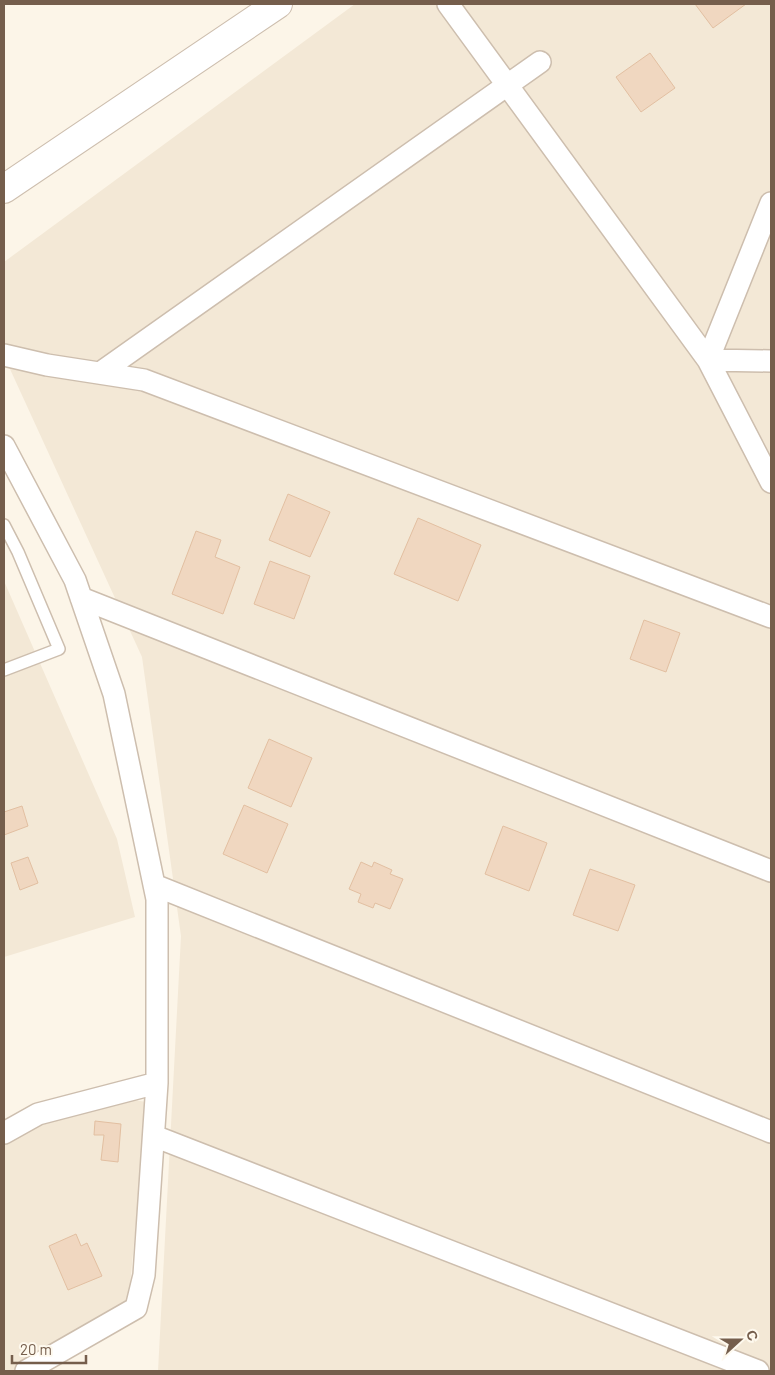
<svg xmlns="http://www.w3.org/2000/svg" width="775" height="1375" font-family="Barlow,sans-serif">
<rect width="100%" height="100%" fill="#fcf5e8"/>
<path fill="#f3e8d6" d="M355 4H771V1371H158L181 936 142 657 4 356V262Z
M4 581 117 839 135 917 4 957Z
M126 1099 147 1102 128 1308 34 1371H4V1138L37 1119Z"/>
<path fill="#f0d7c0" stroke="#e2bfa1" d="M695 4H746L713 28Z
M650 53 675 88 641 112 616 77Z
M288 494 330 512 310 557 269 540Z
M418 518 481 545 458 601 394 574Z
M196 531 221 540 215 557 240 567 223 614 172 594Z
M270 561 310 576 294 619 254 604Z
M644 620 680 633 666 672 630 659Z
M269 739 312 758 291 807 248 788Z
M244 805 288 824 267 873 223 854Z
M22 806 28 826 4 835V812Z
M503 826 547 843 529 891 485 874Z
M28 857 38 883 20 890 11 863Z
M361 862 372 867 374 862 392 870 390 874 403 879 390 909 375 903 373 908 358 902 361 894 349 889Z
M590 869 635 885 618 931 573 915Z
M95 1121 121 1124 118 1162 101 1160 104 1135H94Z
M76 1234 81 1246 87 1243 102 1276 68 1290 49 1246Z"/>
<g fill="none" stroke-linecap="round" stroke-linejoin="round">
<g stroke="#cdbeae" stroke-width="14">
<path id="service" d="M4 525 18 552 59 649 4 670"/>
</g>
<g stroke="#cdbeae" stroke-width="24">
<path id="minor" d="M448 4 708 360 771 482
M771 203 708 360 771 361
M4 355 47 365 144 380 771 617
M100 373 540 62
M4 446 75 580 114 694 157 899V1083L144 1275 136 1308 26 1371
M81 598 771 871
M154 885 771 1132
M4 1133 38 1114 157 1083
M154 1136 758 1371"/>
</g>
<g stroke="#cdbeae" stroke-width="30">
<path id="tertiary" d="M4 189 278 4"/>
</g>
<use href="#service" stroke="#fff" stroke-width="11"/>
<use href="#minor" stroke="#fff" stroke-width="21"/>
<use href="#tertiary" stroke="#fff" stroke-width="28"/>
</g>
<rect width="775" height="1375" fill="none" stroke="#755e4c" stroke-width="10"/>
<g transform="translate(740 1340) rotate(69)" stroke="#fef9ee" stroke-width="4" paint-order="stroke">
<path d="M0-4L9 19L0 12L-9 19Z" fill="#755e4c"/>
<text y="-8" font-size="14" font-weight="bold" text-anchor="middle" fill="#755e4c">С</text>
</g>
<path d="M12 1355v8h74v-8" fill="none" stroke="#755e4c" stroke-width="2.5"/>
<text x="20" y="1355" font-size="15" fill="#755e4c" stroke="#fef9ee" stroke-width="4" paint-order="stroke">20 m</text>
</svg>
